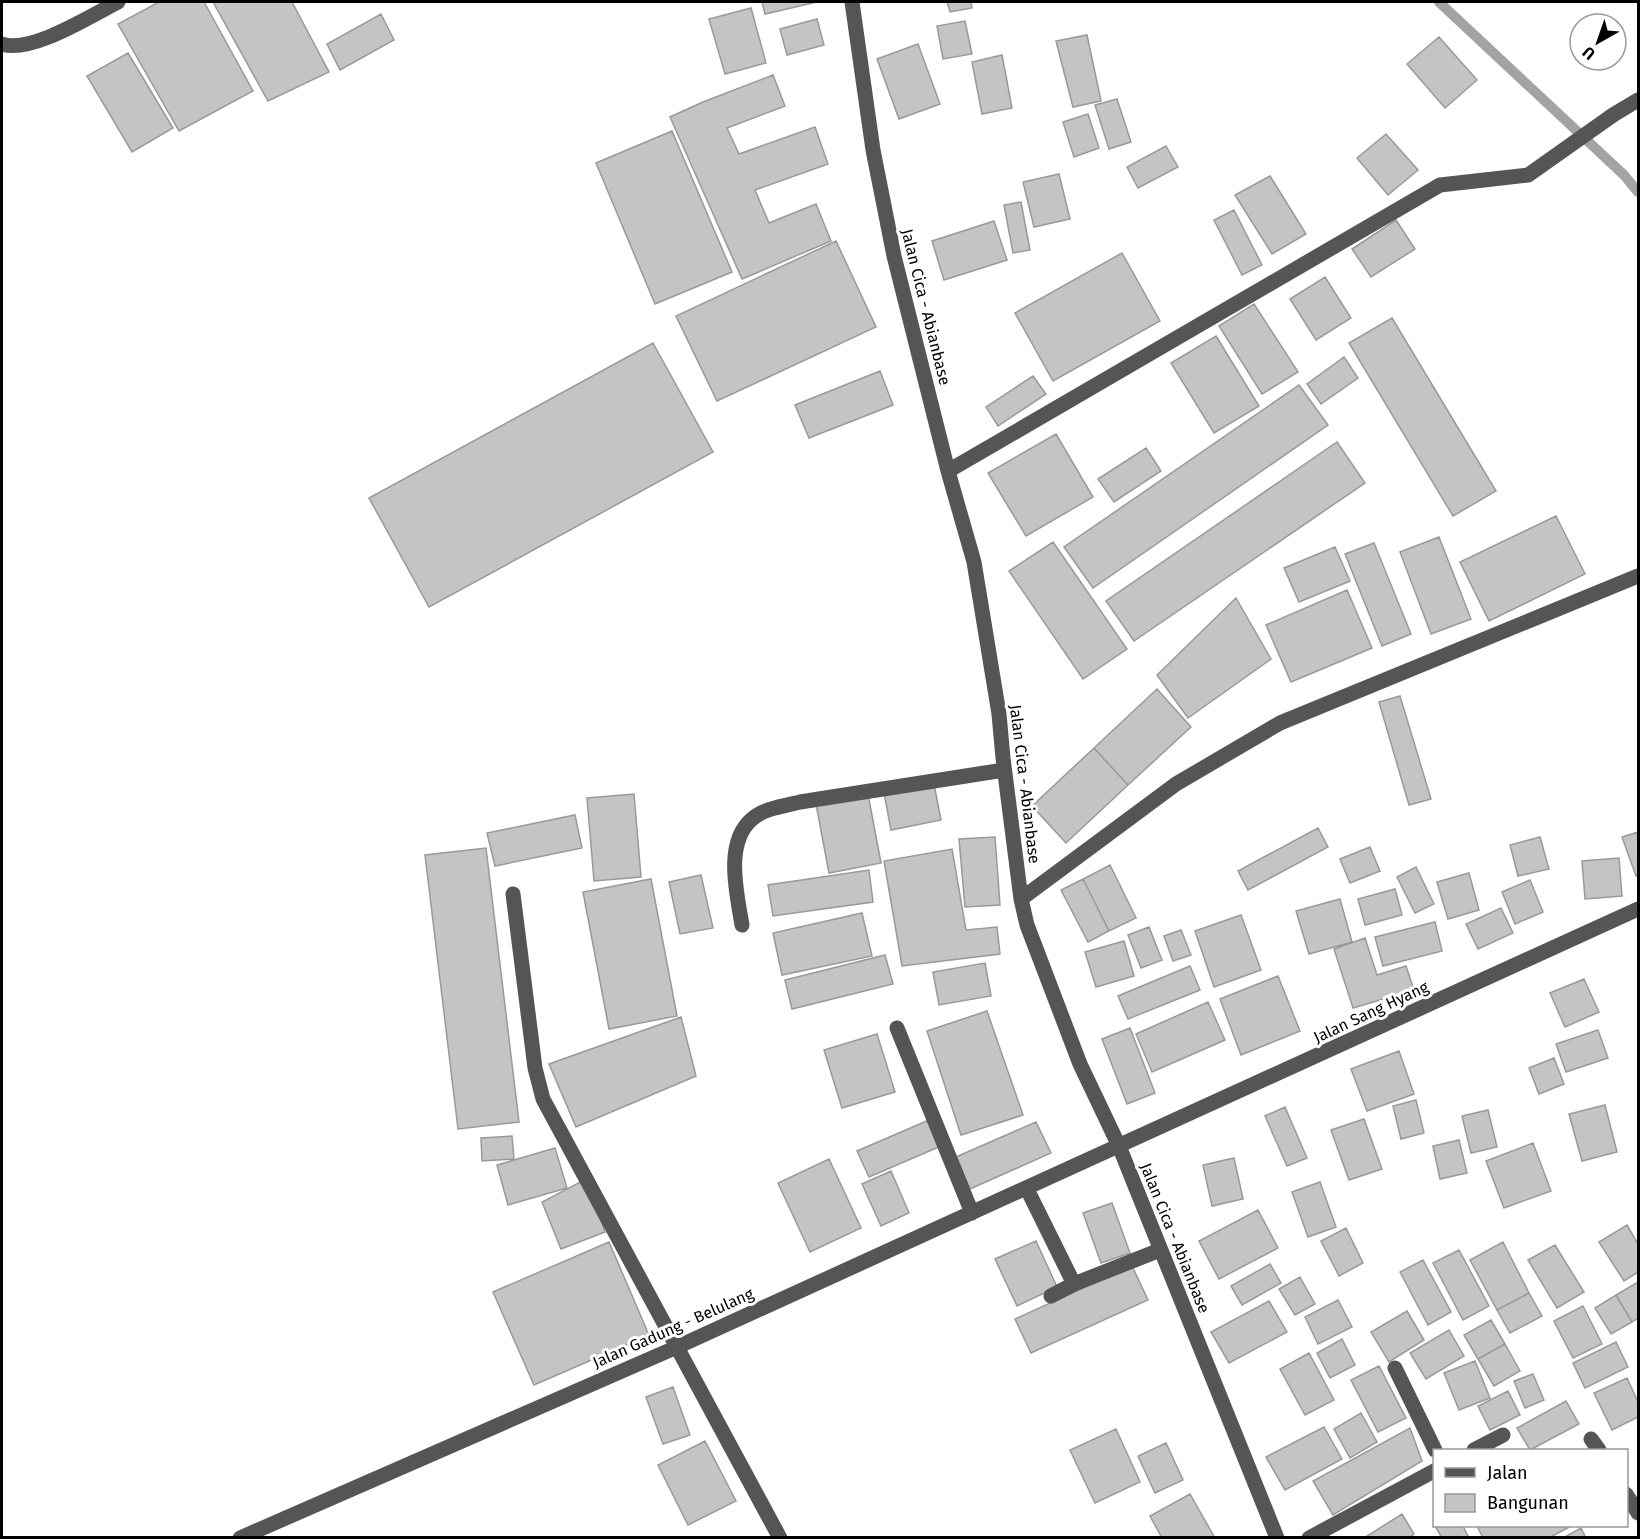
<svg xmlns="http://www.w3.org/2000/svg" width="1640" height="1539" font-family="'Fira Sans',sans-serif">
<rect width="100%" height="100%" fill="#fff"/>
<g fill="none" stroke-linecap="round" stroke-linejoin="round">
<path stroke="#a3a3a3" stroke-width="10" d="M1439 2 1624 175 1638 192"/>
</g>
<path fill="#c4c4c4" stroke="#999" stroke-width="1.5" d="M159 2H204L253 91 179 131 118 24Z
M213 2H292L329 72 268 101Z
M762 2H813V3L765 14Z
M947 2H971L972 8 950 12Z
M751 8 766 63 725 74 709 19Z
M381 14 394 40 340 70 327 44Z
M817 19 824 45 787 55 780 29Z
M965 21 972 54 943 59 937 26Z
M1087 35 1101 101 1073 107 1056 41Z
M1439 37 1477 80 1445 108 1407 64Z
M918 44 940 104 899 119 877 59Z
M128 53 173 128 132 152 87 76Z
M1002 55 1012 108 982 114 972 62Z
M773 75 785 106 727 128 739 154 815 127 828 164 755 190 769 223 816 204 831 241 742 279 670 117 703 102Z
M1117 99 1131 142 1109 149 1095 105Z
M1088 114 1099 148 1074 157 1063 122Z
M672 131 732 272 655 304 596 163Z
M1386 134 1418 170 1388 195 1357 158Z
M1166 146 1178 167 1138 188 1127 167Z
M1059 174 1070 219 1034 227 1023 182Z
M1270 176 1306 234 1272 254 1235 195Z
M1021 202 1030 250 1013 253 1004 205Z
M1234 210 1262 265 1242 275 1214 220Z
M1396 220 1415 249 1371 277 1352 249Z
M994 221 1007 260 944 280 932 241Z
M836 241 876 327 717 401 676 316Z
M1122 253 1160 321 1053 381 1015 313Z
M1325 277 1351 318 1316 340 1290 299Z
M1254 304 1298 372 1262 394 1219 326Z
M1392 318 1496 491 1453 516 1349 343Z
M1216 336 1259 406 1214 433 1171 363Z
M653 343 713 452 429 607 369 498Z
M1344 357 1358 378 1321 404 1307 384Z
M880 371 893 405 809 438 795 405Z
M1033 376 1046 394 998 426 986 407Z
M1299 385 1328 425 1093 588 1064 547Z
M1056 434 1093 497 1026 536 988 473Z
M1337 442 1365 483 1134 641 1106 601Z
M1146 448 1161 471 1114 502 1098 479Z
M1556 516 1585 574 1489 621 1460 562Z
M1439 537 1471 619 1431 634 1400 552Z
M1053 542 1127 649 1083 679 1009 571Z
M1374 543 1411 634 1382 646 1345 554Z
M1335 547 1350 581 1299 602 1284 568Z
M1347 590 1372 648 1291 682 1266 625Z
M1236 598 1271 659 1188 718 1157 675Z
M1157 689 1191 727 1128 785 1094 748Z
M1400 696 1431 799 1409 805 1379 702Z
M1094 748 1128 785 1066 843 1032 806Z
M934 784 941 820 891 830 884 793Z
M634 794 641 877 594 881 587 798Z
M868 794 881 863 829 873 816 804Z
M575 815 582 848 495 866 487 833Z
M1318 828 1328 847 1248 890 1238 871Z
M1638 832V876H1636L1622 837Z
M995 837 1000 905 965 907 959 839Z
M1540 837 1549 869 1518 876 1510 845Z
M1370 847 1380 871 1350 883 1340 859Z
M486 848 519 1122 458 1129 425 855Z
M952 849 966 930 997 927 1000 954 902 966 884 861Z
M1619 858 1622 896 1585 899 1582 861Z
M1110 865 1136 918 1109 931 1083 879Z
M1416 867 1434 904 1415 913 1397 877Z
M869 870 873 902 773 916 768 885Z
M1469 873 1479 910 1448 919 1437 882Z
M701 875 713 928 680 934 669 882Z
M651 879 677 1016 609 1029 583 892Z
M1083 879 1109 931 1088 942 1061 890Z
M1530 880 1543 912 1515 924 1502 892Z
M1395 889 1402 915 1365 925 1358 899Z
M1340 899 1352 942 1309 954 1296 911Z
M1501 908 1513 933 1478 949 1466 924Z
M862 913 872 956 782 975 773 933Z
M1241 915 1261 970 1214 987 1195 931Z
M1435 922 1442 951 1383 966 1375 937Z
M1149 927 1162 960 1141 968 1128 935Z
M1181 930 1191 955 1173 961 1164 936Z
M1365 938 1377 975 1406 966 1414 990 1353 1008 1334 949Z
M1124 941 1134 976 1096 987 1085 952Z
M885 955 893 984 792 1009 785 980Z
M985 963 991 996 939 1005 933 972Z
M1190 966 1200 990 1128 1019 1118 996Z
M1278 976 1300 1031 1241 1055 1220 999Z
M1584 979 1599 1012 1565 1027 1550 993Z
M1208 1002 1225 1040 1152 1072 1136 1034Z
M987 1011 1023 1115 961 1135 927 1031Z
M681 1017 696 1076 576 1127 549 1064Z
M1130 1028 1155 1093 1127 1104 1102 1039Z
M1598 1030 1608 1058 1566 1072 1556 1044Z
M877 1034 895 1092 842 1108 824 1050Z
M1399 1051 1414 1094 1367 1111 1351 1069Z
M1554 1058 1564 1084 1539 1094 1529 1068Z
M1416 1100 1424 1133 1401 1139 1393 1106Z
M1605 1105 1617 1152 1582 1161 1569 1114Z
M1285 1107 1307 1158 1287 1166 1265 1116Z
M1488 1110 1497 1147 1471 1153 1462 1116Z
M1364 1119 1382 1169 1349 1180 1331 1130Z
M929 1120 941 1146 869 1177 857 1151Z
M1036 1122 1051 1153 970 1189 956 1157Z
M512 1136 514 1159 482 1161 481 1138Z
M1459 1140 1467 1173 1440 1179 1433 1146Z
M1533 1143 1551 1191 1504 1208 1486 1161Z
M555 1148 567 1188 508 1205 497 1165Z
M1234 1158 1243 1199 1212 1206 1203 1165Z
M829 1159 861 1228 810 1252 778 1183Z
M891 1171 909 1213 881 1226 862 1184Z
M586 1179 605 1232 561 1249 542 1202Z
M1320 1182 1336 1227 1308 1237 1292 1192Z
M1112 1203 1130 1253 1101 1263 1083 1213Z
M1258 1210 1278 1248 1219 1279 1199 1241Z
M1627 1225 1638 1244V1272L1624 1281 1599 1242Z
M1346 1228 1363 1263 1339 1276 1321 1241Z
M1036 1241 1057 1287 1017 1306 995 1259Z
M609 1242 649 1335 534 1385 493 1292Z
M1503 1242 1529 1293 1497 1310 1470 1260Z
M1555 1245 1584 1292 1557 1308 1528 1260Z
M1459 1250 1489 1306 1463 1320 1433 1263Z
M1423 1260 1451 1312 1428 1325 1400 1272Z
M1270 1264 1281 1283 1242 1305 1231 1286Z
M1132 1266 1148 1300 1031 1353 1015 1319Z
M1300 1277 1315 1304 1295 1315 1279 1289Z
M1638 1282V1318L1632 1322 1616 1295Z
M1529 1293 1542 1316 1510 1333 1497 1310Z
M1616 1295 1632 1322 1611 1334 1595 1308Z
M1338 1300 1352 1327 1318 1344 1305 1317Z
M1269 1301 1287 1332 1229 1363 1211 1332Z
M1583 1306 1602 1344 1573 1358 1554 1321Z
M1407 1311 1424 1340 1389 1362 1371 1332Z
M1491 1320 1505 1344 1478 1359 1464 1335Z
M1449 1330 1464 1356 1426 1379 1410 1353Z
M1342 1339 1355 1365 1330 1378 1317 1353Z
M1616 1342 1628 1367 1585 1388 1573 1363Z
M1505 1344 1520 1371 1494 1386 1478 1359Z
M1309 1353 1334 1400 1305 1415 1280 1369Z
M1475 1361 1490 1398 1459 1410 1444 1373Z
M1379 1366 1406 1418 1378 1432 1351 1380Z
M1533 1374 1544 1400 1525 1408 1514 1381Z
M1627 1378 1638 1402V1417L1612 1430 1594 1393Z
M673 1387 690 1435 663 1444 646 1397Z
M1508 1391 1520 1415 1490 1430 1478 1406Z
M1566 1401 1579 1424 1530 1450 1517 1428Z
M1361 1413 1377 1442 1350 1458 1334 1429Z
M1324 1427 1342 1459 1285 1490 1266 1457Z
M1410 1428 1422 1461 1333 1515 1313 1481Z
M1116 1429 1140 1482 1095 1503 1070 1450Z
M705 1441 736 1501 688 1525 658 1465Z
M1166 1443 1183 1480 1155 1493 1138 1456Z
M1190 1494 1215 1538H1162L1150 1516Z
M1402 1514 1414 1534 1409 1538H1364Z
M1435 1526H1463L1469 1538H1442Z
M1477 1526H1571L1549 1538H1483Z
M1581 1528 1586 1538H1563Z"/>
<g fill="none" stroke-linecap="round" stroke-linejoin="round">
<path stroke="#555" stroke-width="15" d="M852 2 873 150 894 256 948 471 974 562 999 714 1003 758 1021 899 1027 925 1080 1064 1119 1146 1277 1538
M2 44C31 54 90 16 118 2
M948 471 1440 185 1528 175 1613 115 1638 100
M513 894 535 1068 543 1099 780 1538
M1021 899 1176 784 1280 723 1638 576
M742 925C737 894 724 843 752 819 765 808 784 806 800 802L1004 770
M897 1028 972 1213
M1027 1189 1074 1284 1051 1296
M1074 1284 1160 1250
M1395 1368 1435 1450
M1591 1439 1599 1450
M1474 1450 1503 1435
M1626 1494 1638 1513
M240 1538 677 1347 1638 909
M1309 1538 1434 1471"/>
</g>
<g text-anchor="middle" dominant-baseline="central" stroke-width="6" stroke-linejoin="round" paint-order="stroke">
<g font-size="16" fill="#000" stroke="#fff">
<text transform="translate(926 307) rotate(76)">Jalan Cica - Abianbase</text>
<text transform="translate(1025 784) rotate(83)">Jalan Cica - Abianbase</text>
<text transform="translate(1371 1012) rotate(-25)">Jalan Sang Hyang</text>
<text transform="translate(1175 1238) rotate(68)">Jalan Cica - Abianbase</text>
<text transform="translate(673 1328) rotate(-24)">Jalan Gadung - Belulang</text>
</g>
</g>
<rect width="1640" height="1539" fill="none" stroke="#000000" stroke-width="6"/>
<rect x="1433" y="1449" width="195" height="78" fill="#ffffff" stroke="#999999" stroke-width="1.5"/>
<rect x="1445" y="1468" width="30" height="9" fill="#555555" stroke="#999999" stroke-width="1.5"/>
<text x="1487" y="1479" font-size="18" fill="#000000">Jalan</text>
<rect x="1445" y="1494" width="30" height="18" fill="#c4c4c4" stroke="#999999" stroke-width="1.5"/>
<text x="1487" y="1509" font-size="18" fill="#000000">Bangunan</text>
<g transform="translate(1598 42) rotate(220)"><circle r="28" fill="#ffffff" stroke="#999999" stroke-width="1.5"/>
<path d="M0-4.5L10 22L0 15L-10 22Z" fill="#000000"/>
<text y="-9" font-size="16" font-weight="bold" text-anchor="middle" fill="#000000">U</text>
</g>
</svg>
